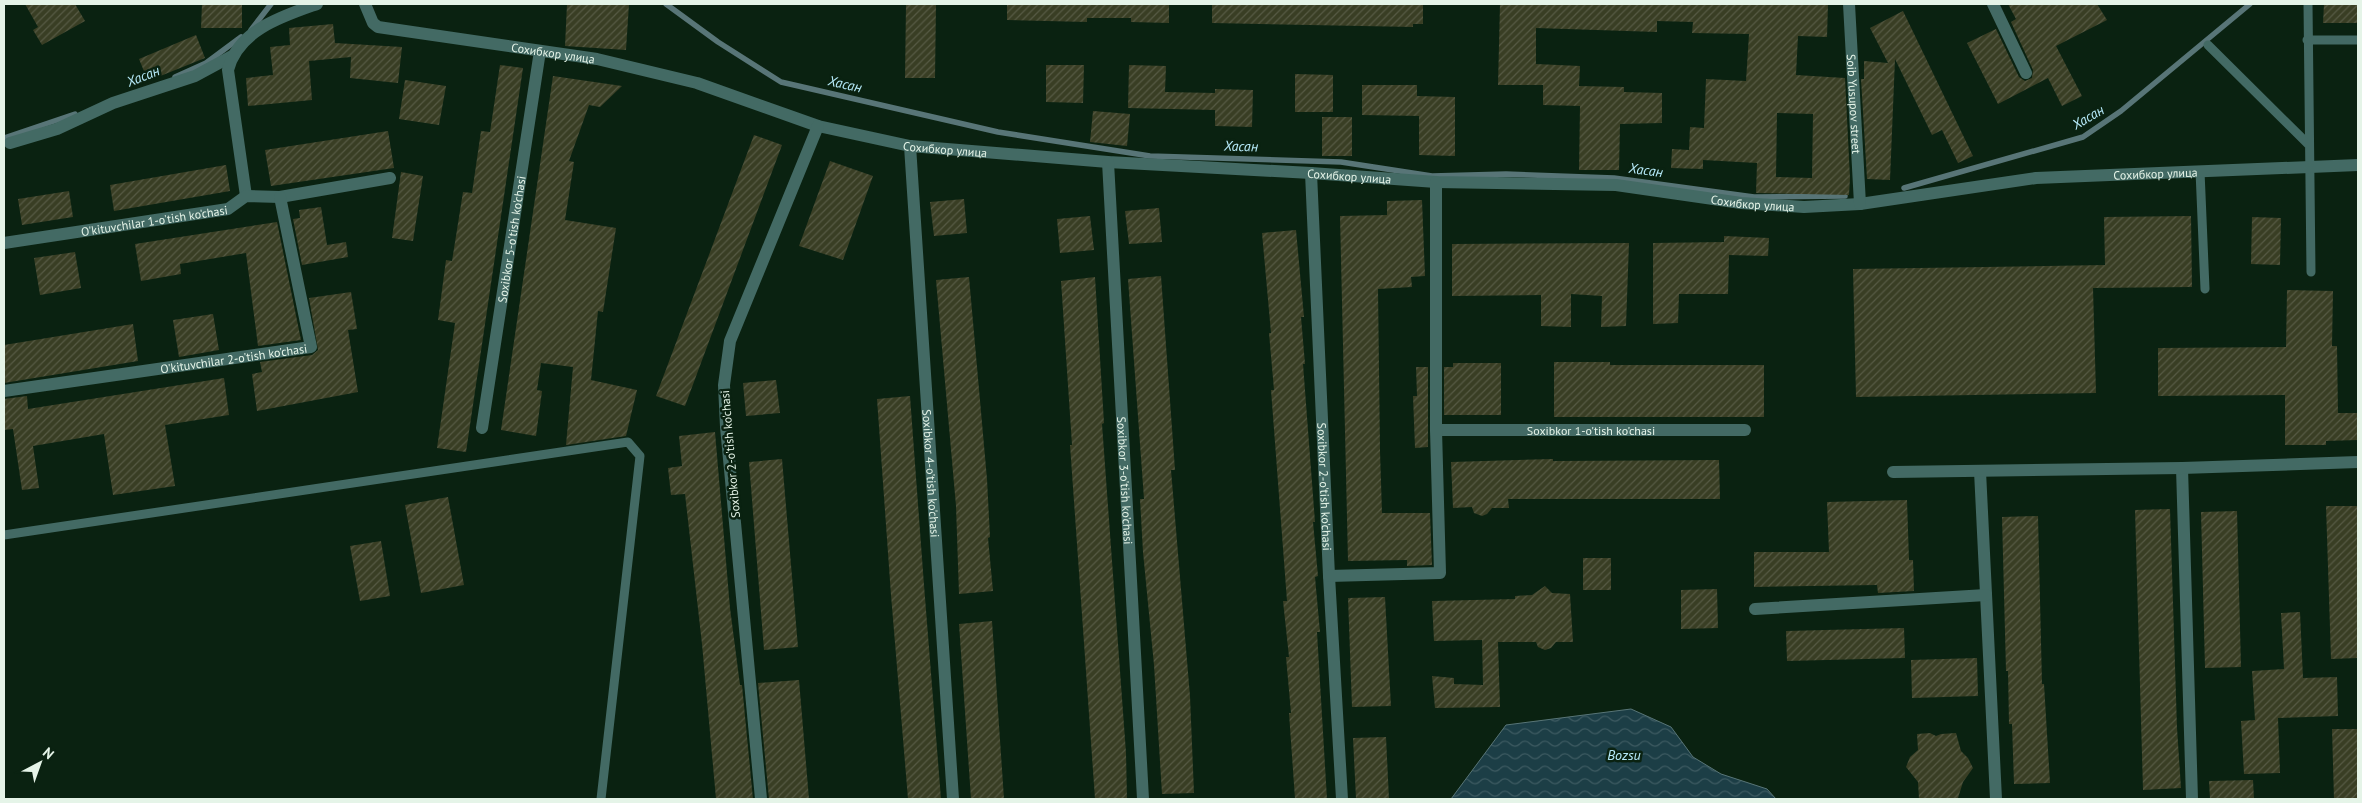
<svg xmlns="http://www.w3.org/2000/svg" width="2362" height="803" font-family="'PT Sans',sans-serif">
<defs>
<pattern id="water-waves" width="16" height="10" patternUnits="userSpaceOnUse" patternTransform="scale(1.25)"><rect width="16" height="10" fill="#1c3e46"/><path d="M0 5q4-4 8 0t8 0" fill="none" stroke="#3d5a61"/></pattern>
<pattern id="building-hatch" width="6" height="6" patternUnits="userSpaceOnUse" patternTransform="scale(1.25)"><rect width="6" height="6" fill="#393e24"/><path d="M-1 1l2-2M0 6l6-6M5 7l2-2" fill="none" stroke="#565a44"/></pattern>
</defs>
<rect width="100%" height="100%" fill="#0a2211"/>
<path fill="url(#water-waves)" stroke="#587577" d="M1631 709 1671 727 1693 757 1721 774 1767 789 1776 799H1451L1506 725Z"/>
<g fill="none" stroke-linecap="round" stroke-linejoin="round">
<path stroke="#587577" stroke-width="5.5" d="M666 4 718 42 781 82 998 132 1150 156 1341 162 1432 176 1506 174 1614 178 1754 197 1845 196
M251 30 271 4
M175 77 206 63 241 37
M4 138 75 114
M1904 188 2083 137 2121 111 2250 4"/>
</g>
<path fill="url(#building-hatch)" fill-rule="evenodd" d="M25 4H75L85 21 42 45 33 30 38 27Z
M202 4H242V28H201Z
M567 4H629L626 50 565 46Z
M906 4H936L935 78H905Z
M1007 4H1169V23L1131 22V18H1087V22L1007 20Z
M1212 4H1423V24H1413V27L1212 23Z
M1500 4H1828L1827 37 1798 36 1796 75 1845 78 1850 178 1849 195 1756 193 1757 163 1703 160V169L1671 168 1672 149 1689 150 1690 127 1704 128 1706 79 1746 81 1749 34 1692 33 1693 22 1657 21V32L1536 28V64L1580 66 1579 86 1624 87V92L1662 93V123L1620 124 1619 170H1579L1580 106 1543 105V85H1498ZM1777 113 1813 114 1812 178 1776 177Z
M2008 4H2097L2107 20 2056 46 2082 96 2062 106 2048 78 1998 104 1967 43 1996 29 2019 77 2025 81 2032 78 2033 70 2011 22 2016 19Z
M2324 4H2358V23H2323Z
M1903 11 1973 156 1958 163 1942 130 1932 135 1895 59 1890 180 1867 179 1861 79H1864V61L1888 63 1870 28Z
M333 24 335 43 402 47 398 83 350 78 351 57 309 61 312 100 248 106 246 78 273 75 270 47 290 45 289 28Z
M196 35 205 58 148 81 139 59Z
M500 65 523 68 466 452 437 448 455 323 438 320 446 260 452 261 463 192 472 193 481 131 490 132Z
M1046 65H1084L1083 103 1046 102Z
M1129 65 1166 66 1165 92 1215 93V89L1253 90 1252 127 1215 126V110L1128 108Z
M1295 74 1333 75V112H1295Z
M553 76 622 86 600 107 589 105 569 161 574 162 565 220 616 228 603 312 598 311 591 380 637 390 626 436 566 445 573 367 541 363 537 390 542 391 536 436 501 430Z
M405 80 446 86 439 125 399 119Z
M1362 85H1417V96L1455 97V156L1419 155V116L1362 115Z
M1093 111 1130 114 1127 146 1090 142Z
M1322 117H1352V156H1322Z
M388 131 394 168 271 186 265 150Z
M754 135 782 145 685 406 656 396Z
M830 161 873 176 843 260 799 246Z
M226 165 230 191 114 211 110 185Z
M401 172 423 176 413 241 392 238Z
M69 191 73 217 22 225 18 199Z
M964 199 967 233 934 236 930 202Z
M1422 200 1425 276 1411 277 1412 287 1378 289 1380 451 1382 513H1430L1432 565 1407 566V560L1348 561 1340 216 1387 215V201Z
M321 207 327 245 346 242 348 257 302 265 293 219 300 218 299 210Z
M1159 208 1162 242 1129 244 1125 211Z
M1090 216 1094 250 1060 253 1057 219Z
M2191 216 2192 287 2093 288 2096 393 1856 397 1853 269 2105 265 2104 217Z
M2252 217 2281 218 2280 265 2251 264Z
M277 222 301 340 258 346 246 253 180 264 181 274 141 281 135 244Z
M1296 230 1304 317H1301L1305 364H1303L1315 522H1313L1318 576 1315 577 1320 632H1317L1327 799H1295L1289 713H1291L1286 657H1289L1283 601H1287L1271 390H1274L1269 333H1271L1262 233Z
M1724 236 1769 238 1768 256 1729 255 1728 294H1679L1678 323 1653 324V243L1724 242Z
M1629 243 1626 326 1601 327 1602 296 1571 294V327L1541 326V295L1452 296V244Z
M75 252 81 288 40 295 34 258Z
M1161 276 1175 470H1171L1190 696 1194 793 1162 794 1154 665 1143 552 1140 499H1144L1128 279Z
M969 277 987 479 990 537 988 538 993 591 959 594 956 506 936 280Z
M1095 277 1104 423 1102 424 1126 753 1127 799H1095L1070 445H1072L1061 281Z
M2287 290 2333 291 2332 346H2337L2338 413H2358V440L2326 441V445H2285V395L2158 396V348L2286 347Z
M351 292 357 329 348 330 358 392 257 411 252 374 262 372 260 362 312 355 318 350 309 298Z
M213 314 219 350 179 357 173 320Z
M133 324 138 361 4 383V345Z
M1554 362H1610V365H1764V417H1554Z
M1453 363H1501V415H1444V367H1453Z
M1416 367H1428V447L1415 448 1413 396H1417Z
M224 378 229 415 165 425 175 486 113 495 104 434 33 446 39 488 22 490 13 429 4 430V399L27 396 28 409Z
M776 380 780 413 746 416 743 383Z
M910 396 924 585 941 799H908L891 595 877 399Z
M715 432 730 608 740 685H742L753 799H716L702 644 685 494 671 495 668 468 682 466 679 436Z
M782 459 798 647 764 650 749 462Z
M1553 459V461L1719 460 1720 499H1508L1509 508H1492L1487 514 1482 516 1474 513 1472 507 1453 508 1451 462Z
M448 497 464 585 421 593 405 505Z
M1907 500 1909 560H1913L1914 591 1878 593 1877 585 1754 587V552H1829L1827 502Z
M2326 506H2358V658L2331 659Z
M2170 509 2177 728 2181 788 2143 790 2135 510Z
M2237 511 2241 667 2205 668 2201 512Z
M2038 516 2042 684H2044L2050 783 2014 784 2012 724H2009L2008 671H2006L2002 517Z
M381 541 390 596 360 601 350 546Z
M1583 558H1611V590H1583Z
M1545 586 1552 593 1570 594 1573 642H1556L1551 648 1545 650 1538 647 1536 642H1498L1500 707 1435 708 1432 676 1454 678V684L1483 685 1482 640 1434 641 1432 601 1515 599V596L1532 595Z
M1717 589 1718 628 1681 629V590Z
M1385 597 1391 706 1352 707 1348 598Z
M2300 612 2303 678 2337 677 2338 716 2278 718 2280 773 2244 774 2241 721 2255 720 2252 671 2284 669 2281 613Z
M992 621 1004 799H971L959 624Z
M1904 628 1905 658 1787 661 1786 631Z
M1977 658 1978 696 1912 698 1911 660Z
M799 680 809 799H769L758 683Z
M2332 729H2358V799H2334Z
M1930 733 1936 736 1941 734 1956 733 1961 751 1968 758 1973 768 1963 782 1958 798 1919 799 1918 782 1906 767 1910 757 1918 750 1917 734Z
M1386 737 1389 799H1356L1353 738Z
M2253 780 2254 799H2210L2209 781Z"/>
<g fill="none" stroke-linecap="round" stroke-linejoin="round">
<path stroke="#436a64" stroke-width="9" d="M2308 4 2311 272
M2307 40H2358
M2208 45 2309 145
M2200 171 2205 289
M4 535 628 442 640 456 601 799"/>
<g stroke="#436a64" stroke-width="12">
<path id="s1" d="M365 4 373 23 378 27 597 59 697 83 818 126 910 146 1108 162 1311 173 1436 182 1616 185 1741 203 1804 207 1860 204 2036 178 2358 165"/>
<path id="s2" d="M1849 4 1860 204"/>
<path d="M1993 4 2026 73"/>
<path d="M10 143 57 129 113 103 195 76 232 56"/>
<path id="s3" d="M910 146 953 799"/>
<path id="s4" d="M1108 162 1143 799"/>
<path id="s5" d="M1311 173 1329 576 1342 799"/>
<path d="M246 196 228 70C238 30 283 16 317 4"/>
<path id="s6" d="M4 243 228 209 246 196 280 197 390 178"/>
<path id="s7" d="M4 391 311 347 280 197"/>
<path id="s8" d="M482 428 540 51"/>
<path id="s9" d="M1436 430H1745"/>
<path d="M2182 468 2192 799"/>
<path d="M1980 471 1996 799"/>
<path d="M1893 472 2182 468 2358 462"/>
<path d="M1329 576 1440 573 1436 430V182"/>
<path d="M1755 609 1986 595"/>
<path d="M761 799 726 427 724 385 730 341 818 126"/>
</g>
</g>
<g text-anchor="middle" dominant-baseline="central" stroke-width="5" stroke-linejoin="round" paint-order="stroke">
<g font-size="12" fill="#e5f4e8" stroke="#0a2211">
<text stroke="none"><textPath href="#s1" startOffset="204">Сохибкор улица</textPath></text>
<text stroke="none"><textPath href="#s2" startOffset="100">Soib Yusupov street</textPath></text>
<text stroke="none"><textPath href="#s1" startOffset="609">Сохибкор улица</textPath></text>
<text stroke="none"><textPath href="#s1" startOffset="1824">Сохибкор улица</textPath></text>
<text stroke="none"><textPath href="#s1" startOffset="1014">Сохибкор улица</textPath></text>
<text stroke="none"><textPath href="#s1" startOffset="1419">Сохибкор улица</textPath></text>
<text stroke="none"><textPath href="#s6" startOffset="152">O'kituvchilar 1-o'tish ko'chasi</textPath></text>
<text stroke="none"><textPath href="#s8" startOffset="191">Soxibkor 5-o'tish ko'chasi</textPath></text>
<text stroke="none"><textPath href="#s7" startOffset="232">O'kituvchilar 2-o'tish ko'chasi</textPath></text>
<text stroke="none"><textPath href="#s9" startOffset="155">Soxibkor 1-o'tish ko'chasi</textPath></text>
<text transform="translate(730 454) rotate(-95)">Soxibkor 2-o'tish ko'chasi</text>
<text stroke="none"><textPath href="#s3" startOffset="328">Soxibkor 4-o'tish ko'chasi</textPath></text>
<text stroke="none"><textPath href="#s4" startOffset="319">Soxibkor 3-o'tish ko'chasi</textPath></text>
<text stroke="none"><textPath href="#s5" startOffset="314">Soxibkor 2-o'tish ko'chasi</textPath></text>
</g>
<g font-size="14" font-style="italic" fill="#b7ebfa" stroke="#0a2211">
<text transform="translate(143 76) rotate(-22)">Хасан</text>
<text transform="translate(845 84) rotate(13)">Хасан</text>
<text transform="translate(2088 117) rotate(-30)">Хасан</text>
<text transform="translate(1241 146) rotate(2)">Хасан</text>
<text transform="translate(1646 170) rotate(8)">Хасан</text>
<text x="1624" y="755">Bozsu</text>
</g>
</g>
<rect width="2362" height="803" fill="none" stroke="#e5f4e8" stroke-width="10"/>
<g transform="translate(40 763) rotate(41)" stroke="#0a2211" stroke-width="4" paint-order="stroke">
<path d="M0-4L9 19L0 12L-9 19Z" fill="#e5f4e8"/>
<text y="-8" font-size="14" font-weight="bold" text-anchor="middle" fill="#e5f4e8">N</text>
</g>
</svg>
